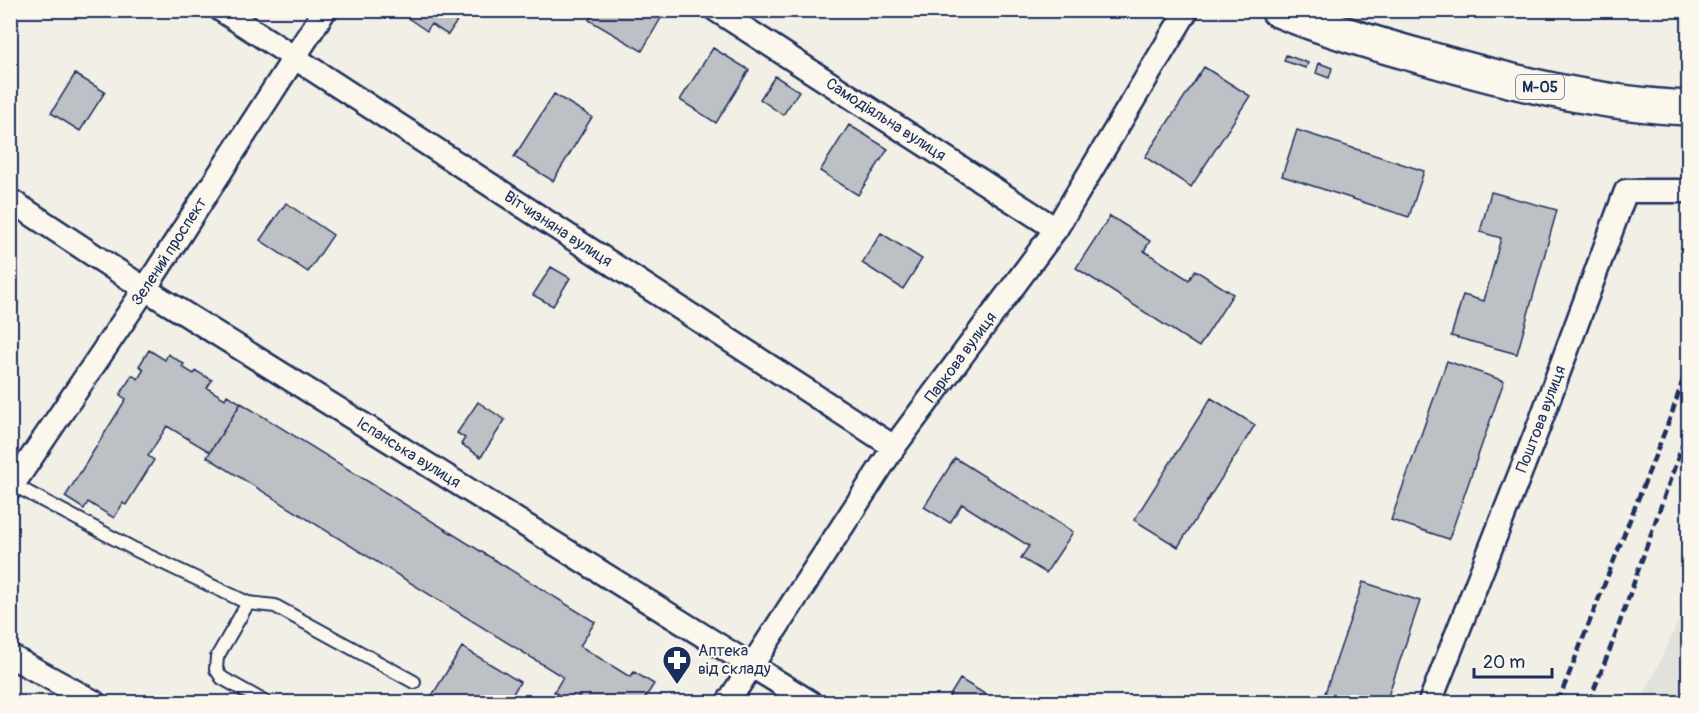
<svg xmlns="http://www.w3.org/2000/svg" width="1699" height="713" font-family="Pangolin,sans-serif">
<rect width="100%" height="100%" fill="#f2efe6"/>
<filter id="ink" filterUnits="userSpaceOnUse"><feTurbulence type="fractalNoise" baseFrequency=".0167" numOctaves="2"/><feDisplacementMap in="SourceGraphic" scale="12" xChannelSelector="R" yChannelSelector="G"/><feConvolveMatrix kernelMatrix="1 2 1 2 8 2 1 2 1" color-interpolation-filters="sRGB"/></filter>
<g filter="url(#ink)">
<path fill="#e2e1dc" d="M1688 601V702H1641Z"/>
<path fill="#bdc0c4" stroke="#1b2f5e" stroke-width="1.5" d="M396 10H464L448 35 431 24 427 31Z
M594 10H648L661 18 642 51 589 20Z
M713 48 749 70 716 123 680 100Z
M1286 55 1308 63 1306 68 1284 61Z
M1319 63 1332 68 1329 78 1316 73Z
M1204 67 1250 96 1191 187 1145 157Z
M75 74 105 92 80 131 51 113Z
M775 76 799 91 783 115 760 99Z
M554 94 592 117 553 181 514 157Z
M849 125 888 149 858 195 820 171Z
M1297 130 1424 171 1409 217 1282 176Z
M1491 192 1557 210 1517 354 1451 336 1463 295 1484 301 1501 238 1480 232Z
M286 203 333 235 308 272 260 240Z
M1110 216 1150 241 1144 251 1189 280 1195 270 1233 294 1199 347 1076 268Z
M881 233 922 259 903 289 862 263Z
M551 267 570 278 553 306 533 295Z
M149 350 165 360 168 354 184 364 182 367 194 374 196 371 212 380 207 388 225 399 227 395 241 403 210 452 167 426 148 456 154 460 126 505 123 503 114 518 88 502 84 509 65 497 126 399 120 395 132 375 138 379 144 369 139 366Z
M1447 361 1504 381 1449 539 1391 520Z
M1211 398 1255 425 1178 547 1134 520Z
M478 402 505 420 481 457 461 444 465 438 457 433Z
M241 403 595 622 580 646 630 677 634 672 654 684 643 701 645 702H588L578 697 574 702H571L554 692 563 677 207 457Z
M955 458 1073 532 1046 573 1021 558 1029 546 962 504 950 523 924 507Z
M1363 582 1420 601 1386 702H1322Z
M462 647 520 682 508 702H428Z
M960 679 998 702H946Z"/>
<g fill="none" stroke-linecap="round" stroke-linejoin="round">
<g stroke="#1b2f5e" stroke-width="16">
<path id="lane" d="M10 483 134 549 231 595 248 603 275 606 414 682
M248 603 217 657 216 669 222 678 265 702
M1687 702 1688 698"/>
</g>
<g stroke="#1b2f5e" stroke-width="27">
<g id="street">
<path id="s1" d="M221 10 894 447"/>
<path id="s2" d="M716 10 1056 229"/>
<path id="s3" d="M10 200 145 289 810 702"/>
<path id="s4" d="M10 489 145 289 325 10"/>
<path d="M10 656 94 702"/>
<path id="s5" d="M728 702 894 447 1056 229 1187 10"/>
<path id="s6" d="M1430 702 1538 428 1626 191H1688"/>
</g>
</g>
<g stroke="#1b2f5e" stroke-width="38">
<path id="primary" d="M1278 10C1327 30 1378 45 1430 59 1514 83 1600 104 1688 108"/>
</g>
<use href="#lane" stroke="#fbf7ec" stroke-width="12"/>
<use href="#street" stroke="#fbf7ec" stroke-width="22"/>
<use href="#primary" stroke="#fbf7ec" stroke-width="33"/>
<path stroke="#1b2f5e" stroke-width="4.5" stroke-dasharray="9 4.5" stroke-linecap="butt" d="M1558 702 1672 413 1688 364
M1589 702 1614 639 1688 429"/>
</g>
</g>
<defs>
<g id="pharmacy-pin" transform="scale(1.5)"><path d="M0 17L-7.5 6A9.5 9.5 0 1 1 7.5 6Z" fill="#1b2f5e" stroke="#fbf7ec"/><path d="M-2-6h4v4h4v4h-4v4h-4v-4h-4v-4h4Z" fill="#fff"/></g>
</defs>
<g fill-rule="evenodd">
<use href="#pharmacy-pin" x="677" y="660"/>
</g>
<g text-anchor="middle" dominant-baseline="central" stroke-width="4.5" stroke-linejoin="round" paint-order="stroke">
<rect fill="#fbf7ec" stroke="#5e6b89" stroke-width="1.5" x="1516" y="75" width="48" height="24" rx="4.5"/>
<g font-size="15" font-weight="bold" fill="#1b2f5e">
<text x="1540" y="87">М-05</text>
</g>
<g font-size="16" fill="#1b2f5e" stroke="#fbf7ec">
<text stroke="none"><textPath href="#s2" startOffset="202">Самодіяльна вулиця</textPath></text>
<text stroke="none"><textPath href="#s1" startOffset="402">Вітчизняна вулиця</textPath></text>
<text stroke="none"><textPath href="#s4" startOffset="286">Зелений проспект</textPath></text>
<text stroke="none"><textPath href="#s5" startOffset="416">Паркова вулиця</textPath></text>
<text stroke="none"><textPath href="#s6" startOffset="304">Поштова вулиця</textPath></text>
<text stroke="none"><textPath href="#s3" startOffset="472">Іспанська вулиця</textPath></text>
</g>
<g font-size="16" fill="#1b2f5e" stroke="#fbf7ec" text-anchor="start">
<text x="698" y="651">Аптека<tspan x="698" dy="18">від складу</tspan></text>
</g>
</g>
<rect width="1699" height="713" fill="none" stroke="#fbf7ec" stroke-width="36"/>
<rect x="18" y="18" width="1663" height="677" fill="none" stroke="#1b2f5e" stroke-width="2" filter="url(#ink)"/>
<path d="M1474 668v9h78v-9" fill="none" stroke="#1b2f5e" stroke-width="3"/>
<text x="1483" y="668" font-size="18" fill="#1b2f5e" stroke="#fbf7ec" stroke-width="4.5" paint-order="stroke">20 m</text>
</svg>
